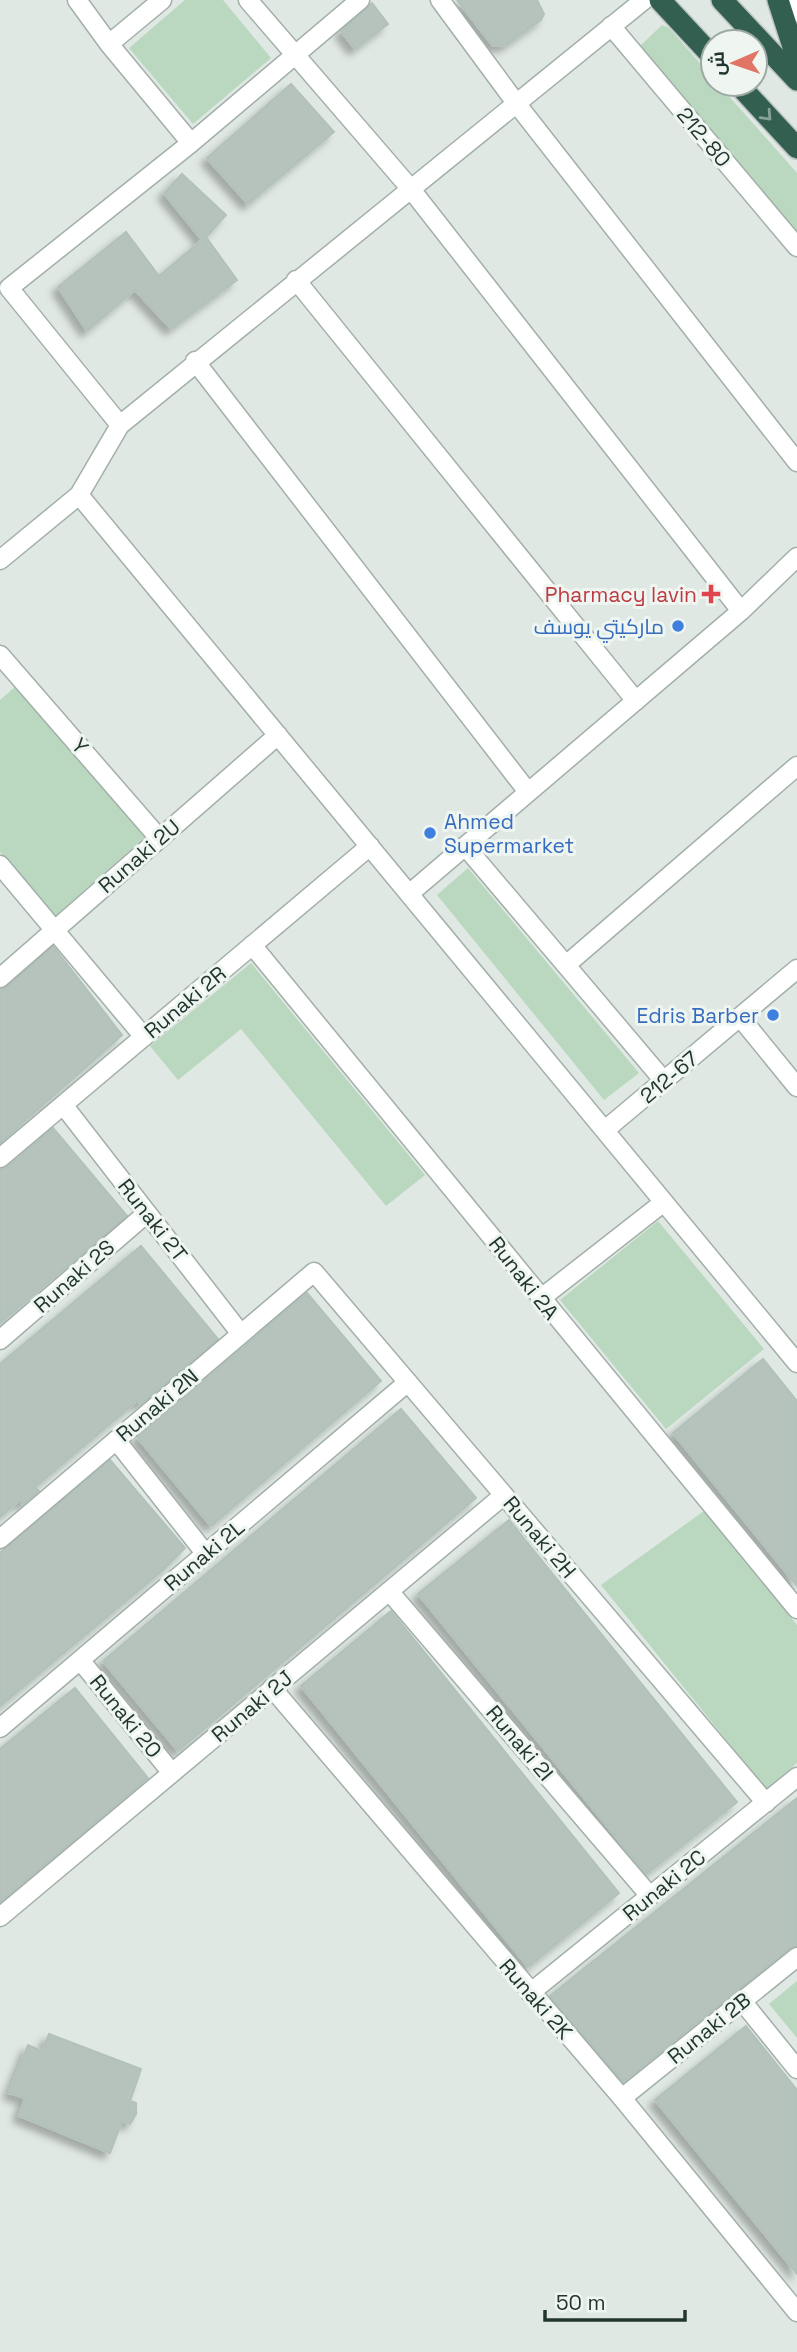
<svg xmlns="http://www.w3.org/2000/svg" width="797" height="2352" font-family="'Space Grotesk',Cairo,sans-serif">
<defs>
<filter id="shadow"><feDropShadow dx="-6" dy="6" stdDeviation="3.5" flood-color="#0004"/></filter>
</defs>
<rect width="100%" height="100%" fill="#dfe8e3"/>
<path fill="#bad7bf" d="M185 0H223L271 58 193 124 129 48Z
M662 25 669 28 713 78V84H718L797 173V231L637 49Z
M16 686 145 837 54 917 0 852V700Z
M468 868 639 1073 604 1100 437 895Z
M251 963 425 1175 386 1206 241 1029 178 1080 150 1046Z
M658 1221 764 1349 666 1429 560 1300Z
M704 1511 797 1625V1763L766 1789 601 1585Z
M797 1981V2038L769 2004Z"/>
<path fill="#b5c3bc" stroke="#b2c1b9" stroke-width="2" filter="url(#shadow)" d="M457 0H537L544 14 541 20 506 45 493 46Z
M372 3 388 24 355 49 341 31Z
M291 84 334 132 248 204 207 158Z
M182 174 226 215 206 237 237 280 171 329 135 290 87 331 58 287 126 232 159 276 202 240 164 193Z
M53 946 122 1035 0 1143V989L7 987Z
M53 1128 127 1216 0 1323V1169L7 1167Z
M141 1246 218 1339 141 1404 137 1401 35 1487 39 1491 23 1504 20 1500 0 1517V1364Z
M307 1293 381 1381 211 1526 137 1437Z
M763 1359 797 1401V1586L673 1433Z
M401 1409 476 1498 178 1751 103 1661Z
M110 1460 185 1548 163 1570 0 1706V1553Z
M509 1520 737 1802 646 1874 418 1594Z
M391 1611 619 1893 528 1967 301 1686Z
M75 1688 148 1778 0 1902V1749Z
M797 1798V1946L790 1948 623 2082 550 1996Z
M746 2026 797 2090V2274L655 2100Z
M49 2034 141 2069 130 2101 136 2103V2114L130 2124 122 2121 110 2153 19 2116 25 2098 9 2093 28 2045 42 2051Z"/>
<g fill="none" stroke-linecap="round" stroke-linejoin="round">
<g stroke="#a3afa9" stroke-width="21">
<path id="street" d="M77 0 109 44 191 143
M248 0 410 188 741 611
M440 0 516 103 797 462
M611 26 797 247
M109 44 162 0
M296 280 636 701
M195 361 528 792
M120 425 9 288 191 143 360 0
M79 495 797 1363
M0 560 79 495 120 425 644 0
M0 655 159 838
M465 846 664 1081
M0 865 144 1037
M409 894 741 611 797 557
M252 945 797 1609
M566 965 797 766
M0 978 278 735
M740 1017 797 1087
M64 1106 241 1334
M605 1130 797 969
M0 1158 370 846
M540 1299 664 1202
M0 1340 147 1213
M116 1440 205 1553
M0 1539 314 1272 766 1803
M389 1591 650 1896
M80 1660 172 1773
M272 1688 622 2098 797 2312
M0 1728 408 1382
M0 1917 504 1495
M530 1993 797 1777
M742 2001 797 2069
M622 2098 797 1957"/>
</g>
<g stroke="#a0b3aa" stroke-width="24">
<path id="secondary" d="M786 0 797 11"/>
</g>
<g stroke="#bdc3c1" stroke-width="24">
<path id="highway" d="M660 0 713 57
M722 0 797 80
M778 0 797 59
M738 84 797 148"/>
</g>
<use href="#street" stroke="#fff" stroke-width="18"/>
<use href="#secondary" stroke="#fff" stroke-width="21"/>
<use href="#highway" stroke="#325f50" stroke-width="21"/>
</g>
<defs><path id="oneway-chevron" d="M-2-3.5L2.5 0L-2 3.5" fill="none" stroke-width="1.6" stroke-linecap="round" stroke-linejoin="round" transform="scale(1.75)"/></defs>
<use stroke="#87a398" href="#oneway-chevron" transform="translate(767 116) rotate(47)"/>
<path fill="#e0444e" stroke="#eff6f1" stroke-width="2.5" d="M707.5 583.5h7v7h7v7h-7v7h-7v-7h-7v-7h7z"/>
<g fill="#3f7fe0" stroke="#eff6f1" stroke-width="2.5">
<circle cx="678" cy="626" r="7"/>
<circle cx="430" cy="833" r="7"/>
<circle cx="773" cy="1015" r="7"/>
</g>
<g text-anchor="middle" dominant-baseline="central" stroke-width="6" stroke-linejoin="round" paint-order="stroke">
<g font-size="21" fill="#22362f" stroke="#eff6f1">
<text transform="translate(704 137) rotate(50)">212-80</text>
<text transform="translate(80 746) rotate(49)">Y</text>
<text transform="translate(139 856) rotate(-41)">Runaki 2U</text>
<text transform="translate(185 1002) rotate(-40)">Runaki 2R</text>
<text transform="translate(669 1077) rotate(-40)">212-67</text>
<text transform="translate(153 1220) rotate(52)">Runaki 2T</text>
<text transform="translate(74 1276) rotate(-41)">Runaki 2S</text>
<text transform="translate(524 1278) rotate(52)">Runaki 2A</text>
<text transform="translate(157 1405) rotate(-40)">Runaki 2N</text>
<text transform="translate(540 1537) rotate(50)">Runaki 2H</text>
<text transform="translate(204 1555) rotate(-40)">Runaki 2L</text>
<text transform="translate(252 1706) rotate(-40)">Runaki 2J</text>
<text transform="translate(126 1716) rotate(51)">Runaki 2O</text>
<text transform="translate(520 1743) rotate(50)">Runaki 2I</text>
<text transform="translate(664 1885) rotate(-39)">Runaki 2C</text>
<text transform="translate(536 1999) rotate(49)">Runaki 2K</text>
<text transform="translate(709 2028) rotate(-39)">Runaki 2B</text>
</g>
<g font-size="21" fill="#be3a42" stroke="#eff6f1" text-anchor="end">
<text x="697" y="594">Pharmacy lavin</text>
</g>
<g font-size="21" fill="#366cbe" stroke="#eff6f1" text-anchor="end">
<text x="664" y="626">ماركيتي يوسف</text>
<text x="444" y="821" text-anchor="start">Ahmed<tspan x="444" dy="24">Supermarket</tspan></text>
<text x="759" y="1015">Edris Barber</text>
</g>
</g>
<g transform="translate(734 63) rotate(268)"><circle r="33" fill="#eff6f1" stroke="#9da9a3" stroke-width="2"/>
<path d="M0-5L12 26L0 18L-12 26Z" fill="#e17565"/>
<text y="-10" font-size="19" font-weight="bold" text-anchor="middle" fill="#22362f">ش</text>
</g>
<path d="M545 2310v10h140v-10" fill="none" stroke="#22362f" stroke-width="3.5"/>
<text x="556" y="2310" font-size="21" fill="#22362f" stroke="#eff6f1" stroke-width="5" paint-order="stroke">50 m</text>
</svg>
